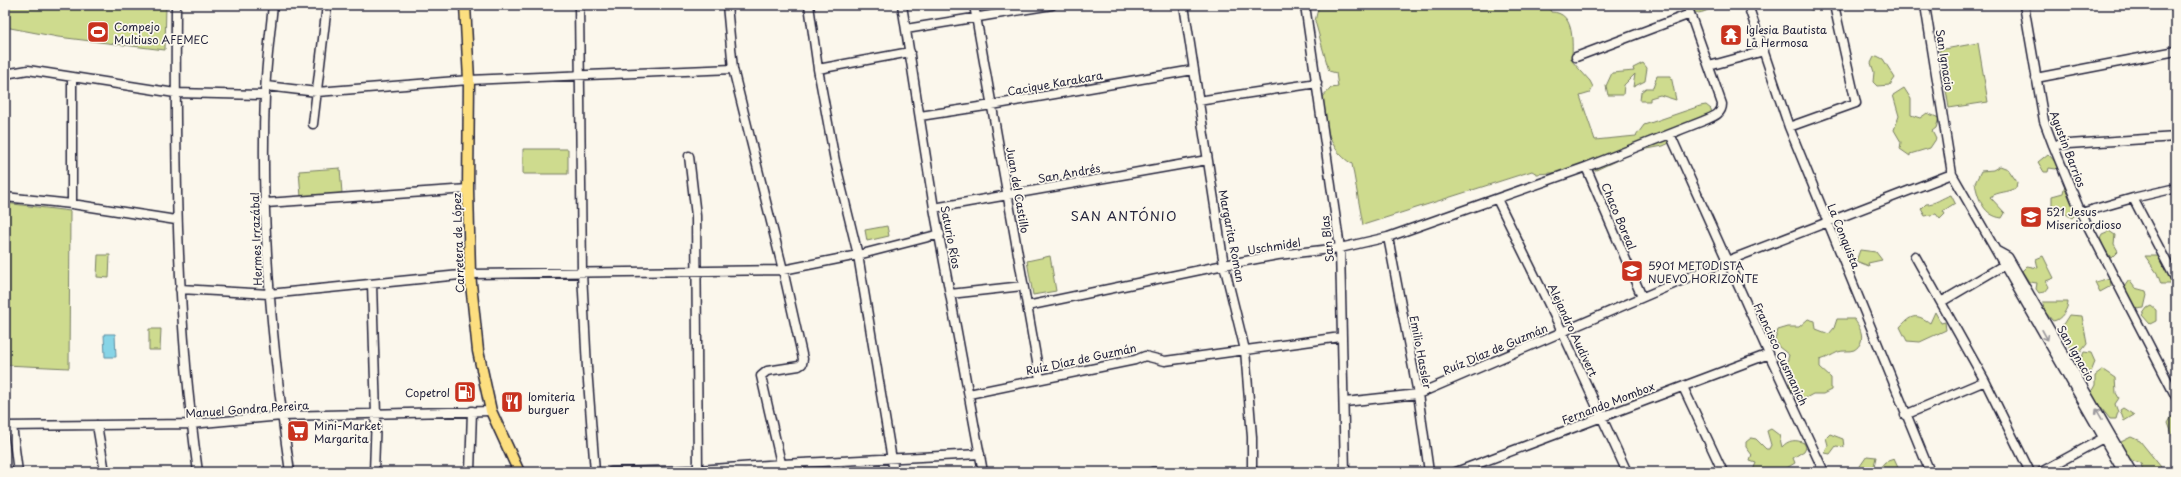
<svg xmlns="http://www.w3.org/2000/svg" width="2181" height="477" font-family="'Playpen Sans',sans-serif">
<rect width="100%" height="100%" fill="#fbf7ec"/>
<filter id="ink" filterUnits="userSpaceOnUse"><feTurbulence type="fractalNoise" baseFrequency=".025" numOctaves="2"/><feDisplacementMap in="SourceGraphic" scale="8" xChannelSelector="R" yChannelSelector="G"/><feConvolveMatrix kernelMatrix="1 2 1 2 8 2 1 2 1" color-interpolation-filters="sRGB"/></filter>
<g filter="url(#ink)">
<path fill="#cedb8e" stroke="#787e64" d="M5 5H166L165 50 58 37 5 27Z
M1319 5H1548L1551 12C1576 12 1572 44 1572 61L1590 81 1593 87 1590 93 1580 96 1595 140 1636 136 1644 125 1700 106 1706 105 1711 109 1712 116 1676 138V140L1663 146 1637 151 1596 170 1537 174 1532 171 1363 225 1352 164C1327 148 1326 125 1321 99L1331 88 1338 87 1336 73 1329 71 1315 21Z
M1688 5H1716C1708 10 1701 15 1692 12Z
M1804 5H1834L1831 7 1811 10Z
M1978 43 1988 102 1949 108 1939 50Z
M1877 56 1883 59 1895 78 1890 85 1877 86 1873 82 1874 72 1871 63 1874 57Z
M1643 63 1647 68 1645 81 1633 87 1635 74 1624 85 1623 95H1608L1606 86 1612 73 1634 71 1633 68Z
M1657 76H1671L1676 100 1660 95 1650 98V101H1640L1641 92 1646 88H1653Z
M1904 88 1911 99V115L1920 118 1927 113 1939 118 1936 128 1932 131 1936 139 1930 148 1910 154V156L1900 149 1901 142 1894 130 1899 116 1893 95Z
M523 149H568V174H523Z
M2048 154 2059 166 2056 169 2049 168 2048 172H2044L2038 162Z
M2000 166 2008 169 2017 182 2016 188C2008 193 1999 191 1990 197L2005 213 2002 218C1984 216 1978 199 1975 183L1981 171 1993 170Z
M340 168 342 193 301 197 299 171Z
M2069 179 2074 181V189L2081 201 2073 207 2076 214 2072 218 2052 205V196L2063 193 2066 180Z
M1951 195 1955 203 1943 211 1945 214 1940 219 1936 214 1925 216 1921 209 1926 204C1936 204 1941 198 1951 195Z
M5 203 70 211 69 368 5 365Z
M887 226 889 236 867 241 865 230Z
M2109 231 2115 235 2114 244 2118 251 2111 258 2103 246 2100 238 2102 234Z
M1860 250 1876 252 1882 260 1868 263 1869 266 1856 261Z
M98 255H110L109 278 97 277Z
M1050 256 1056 291 1033 295 1027 261Z
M2043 256 2054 278 2046 281 2049 287 2045 292 2039 293 2036 289 2037 283 2029 282 2022 271 2027 266 2038 268 2036 259Z
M2145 256H2162L2174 279 2172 284H2161L2157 273Z
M2110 278 2111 286 2100 292 2095 282Z
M2129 280 2135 288 2146 291 2147 295 2144 308 2136 309 2124 287Z
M2043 302H2068C2068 309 2061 320 2053 321L2044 311Z
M2151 306 2156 310V321L2150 324 2142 315 2147 308Z
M1935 312 1941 323 1945 322 1946 330 1920 342 1907 341 1900 327C1911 315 1916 313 1930 323Z
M2069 315 2082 316 2087 344 2079 354 2082 357 2084 352 2091 353 2095 362 2091 372 2079 370 2062 326Z
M1808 319 1815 321 1816 329 1829 334 1834 328 1837 319H1854C1861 328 1867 342 1854 350 1849 352 1843 350 1838 352 1832 355 1827 358 1820 360V368L1831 378V390L1823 394H1813L1802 400 1790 390 1789 371 1785 369 1789 355 1779 347 1775 340 1778 330 1788 327H1799Z
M149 329H161L160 350H149Z
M2103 370 2115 378 2116 393 2119 398 2115 404 2118 412 2116 419H2110L2090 394 2095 385V376Z
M2123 408 2134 415 2124 421 2120 410Z
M2172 416 2176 417V451L2171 447 2174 439 2168 423Z
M1771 429 1779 435 1782 447C1788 440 1796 439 1804 443L1806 447 1804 451 1793 458 1795 463 1785 469 1783 472H1755L1753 470 1756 463 1750 461 1752 455 1746 447V442L1751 438 1756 439 1766 449H1769L1771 445 1767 431Z
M1830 434 1843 439 1844 447 1836 446 1830 454 1825 453 1828 445 1826 438Z
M2131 437 2140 441 2165 472H2143L2141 463C2127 461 2125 454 2121 442Z
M1867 456 1876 457 1874 466 1877 471 1885 462 1894 459 1900 472H1859L1858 469Z"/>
<path fill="#87d4e6" stroke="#5f8da2" d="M104 334H115L116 357H105Z"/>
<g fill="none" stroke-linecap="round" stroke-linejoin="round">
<g stroke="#22223b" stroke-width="11">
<path id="minor" d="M176 5C175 161 176 317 198 472
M273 5C270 35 266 65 265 95 260 220 272 349 290 472
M579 5 582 273 587 368 595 472
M727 5 733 69 783 270 803 359 802 364 799 366 767 371 761 376 783 472
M809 5 818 69 835 161 858 255 894 472
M902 5 934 208 983 472
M974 5 1040 379
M1184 5 1224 265 1245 350 1252 437V472
M1305 5 1340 248 1345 472
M1748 5 1789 127 1930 472
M1925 5 1952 174 2123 472
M2024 5 2044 121 2053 145 2081 213 2176 397
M906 29 1052 5
M1576 57 1690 14
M1709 66 1764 51
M818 69 910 52
M5 74 28 70 175 93 265 95
M2036 78 2176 51
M266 86 317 92 469 80 733 69
M1198 101 1317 83
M920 116 992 105 1193 70
M313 124 327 5
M1789 127 1856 103 1834 5
M1670 134 1769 354 1824 472
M2053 145 2176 137
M689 156 696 216 698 472
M1586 167 1642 297
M5 197 72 204 176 220
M2133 198 2176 280
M1497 199 1560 327 1627 472
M266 203 468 189
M72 204V77
M934 208 1207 160
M2081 213 2133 198 2176 188
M1388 237 1418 394 1429 472
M1997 251 2008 257 2132 472
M1915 256 1985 381 2030 472
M372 284 376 415 374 472
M180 289 269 294 470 274 783 270 858 255 940 234
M950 294 1023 286
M1941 302 2009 262
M1027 306 1224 265 1278 255 1340 248 1388 237 1586 167 1703 121C1712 117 1722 115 1722 104L1687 5
M1683 387 1723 472
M969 394 1135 360 1145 356 1165 361 1341 337
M1345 402 1418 394 1727 261 1952 174
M1905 415 1985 381
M97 425 105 472
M5 426 191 424 282 416 491 411
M12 426 18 472
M470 472 472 411
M611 472 698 470 782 464 980 454
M1152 472H1168
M1456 472 1769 354
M2041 472 2107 436"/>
</g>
<g stroke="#22223b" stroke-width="13">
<path id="major" d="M465 5 469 80 468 189 470 274 478 351 491 411 519 472"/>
</g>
<use href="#minor" stroke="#fbf7ec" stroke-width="8"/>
<use href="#major" stroke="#fddf80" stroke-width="10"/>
</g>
<defs><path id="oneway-shaft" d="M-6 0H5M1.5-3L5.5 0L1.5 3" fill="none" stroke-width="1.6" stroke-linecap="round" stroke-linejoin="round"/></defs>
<g stroke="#99979c">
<use href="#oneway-shaft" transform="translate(2045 335) rotate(61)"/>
<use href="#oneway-shaft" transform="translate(2099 414) rotate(-120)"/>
</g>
</g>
<defs>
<g id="stadium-square" transform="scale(1.15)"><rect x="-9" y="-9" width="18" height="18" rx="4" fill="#c8321e" stroke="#fbf7ec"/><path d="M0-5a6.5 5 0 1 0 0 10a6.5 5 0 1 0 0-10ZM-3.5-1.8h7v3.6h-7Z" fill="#fff"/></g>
<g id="temple-square" transform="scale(1.15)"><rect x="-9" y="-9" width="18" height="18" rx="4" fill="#c8321e" stroke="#fbf7ec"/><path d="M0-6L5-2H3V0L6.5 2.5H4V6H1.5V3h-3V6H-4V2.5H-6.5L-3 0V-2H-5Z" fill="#fff"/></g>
<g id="school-square" transform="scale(1.15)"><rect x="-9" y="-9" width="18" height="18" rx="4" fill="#c8321e" stroke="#fbf7ec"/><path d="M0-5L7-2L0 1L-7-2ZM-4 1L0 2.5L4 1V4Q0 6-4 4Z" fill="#fff"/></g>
<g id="fuel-square" transform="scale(1.15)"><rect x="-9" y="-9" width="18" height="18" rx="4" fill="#c8321e" stroke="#fbf7ec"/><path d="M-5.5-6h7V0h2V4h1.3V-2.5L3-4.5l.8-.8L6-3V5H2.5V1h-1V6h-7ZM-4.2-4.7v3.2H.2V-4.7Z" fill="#fff"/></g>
<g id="restaurant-square" transform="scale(1.15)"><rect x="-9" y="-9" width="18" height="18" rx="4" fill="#c8321e" stroke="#fbf7ec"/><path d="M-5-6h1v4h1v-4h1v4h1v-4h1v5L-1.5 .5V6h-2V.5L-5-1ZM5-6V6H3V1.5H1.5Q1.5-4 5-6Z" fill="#fff"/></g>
<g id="supermarket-square" transform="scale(1.15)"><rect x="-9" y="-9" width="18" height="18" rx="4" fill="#c8321e" stroke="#fbf7ec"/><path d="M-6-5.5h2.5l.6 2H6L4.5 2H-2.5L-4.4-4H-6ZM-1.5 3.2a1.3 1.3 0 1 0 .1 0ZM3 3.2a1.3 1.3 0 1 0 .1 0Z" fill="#fff"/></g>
</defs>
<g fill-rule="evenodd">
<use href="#stadium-square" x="98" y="32"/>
<use href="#temple-square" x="1731" y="35"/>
<use href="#school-square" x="2031" y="217"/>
<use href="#school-square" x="1632" y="271"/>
<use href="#fuel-square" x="465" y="392"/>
<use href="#restaurant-square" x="512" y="402"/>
<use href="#supermarket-square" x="298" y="431"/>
</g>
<g text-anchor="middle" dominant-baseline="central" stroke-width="3.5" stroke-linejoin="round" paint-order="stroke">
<g font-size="11" fill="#22223b" stroke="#fbf7ec" text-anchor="start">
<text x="114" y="26">Compejo<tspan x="114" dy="13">Multiuso AFEMEC</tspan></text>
<text x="1746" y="29">Iglesia Bautista<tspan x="1746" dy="13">La Hermosa</tspan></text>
<text x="2046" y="211">521 Jesus<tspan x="2046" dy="13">Misericordioso</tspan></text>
<text x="1648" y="265">5901 METODISTA<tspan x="1648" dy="13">NUEVO HORIZONTE</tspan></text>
<text x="450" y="392" text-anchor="end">Copetrol</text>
<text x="528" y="396">lomiteria<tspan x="528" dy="13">burguer</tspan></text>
<text x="314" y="425">Mini-Market<tspan x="314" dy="13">Margarita</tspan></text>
</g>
<g font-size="11" fill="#22223b" stroke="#fbf7ec">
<text transform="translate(1945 60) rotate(81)">San Ignacio</text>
<text transform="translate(1055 83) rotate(-10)">Cacique Karakara</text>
<text transform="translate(2068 149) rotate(69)">Agustin Barrios</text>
<text transform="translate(1069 173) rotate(-10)">San Andrés</text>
<text transform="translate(1018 190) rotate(80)">Juan del Castillo</text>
<text transform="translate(1619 216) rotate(67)">Chaco Boreal</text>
<text transform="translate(1232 236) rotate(79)">Margarita Roman</text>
<text transform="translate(1844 236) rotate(68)">La Conquista</text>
<text transform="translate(951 237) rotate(79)">Saturio Ríos</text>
<text transform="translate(256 239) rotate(-92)">Hermes Irrazábal</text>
<text transform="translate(1327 239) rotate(-96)">San Blas</text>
<text transform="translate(458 243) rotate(-92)">Carretera de López</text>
<text transform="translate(1274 246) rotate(-9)">Uschmidel</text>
<text transform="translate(1573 330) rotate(65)">Alejandro Audivert</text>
<text transform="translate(1495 349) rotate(-23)">Ruíz Díaz de Guzmán</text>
<text transform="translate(1421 352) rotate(79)">Emilio Hassler</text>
<text transform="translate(2076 353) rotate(60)">San Ignacio</text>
<text transform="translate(1781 354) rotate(65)">Francisco Cusmanich</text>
<text transform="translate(1081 359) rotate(-12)">Ruíz Díaz de Guzmán</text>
<text transform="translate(1608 403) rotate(-21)">Fernando Mombox</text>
<text transform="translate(247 409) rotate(-4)">Manuel Gondra Pereira</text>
</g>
<g font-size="13" letter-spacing="1" fill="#22223b" stroke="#fbf7ec">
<text x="1124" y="215">SAN ANTÓNIO</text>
</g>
</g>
<rect width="2181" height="477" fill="none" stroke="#fbf7ec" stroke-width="20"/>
<rect x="10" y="10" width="2161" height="457" fill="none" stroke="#22223b" stroke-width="1.5" filter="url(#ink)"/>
</svg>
